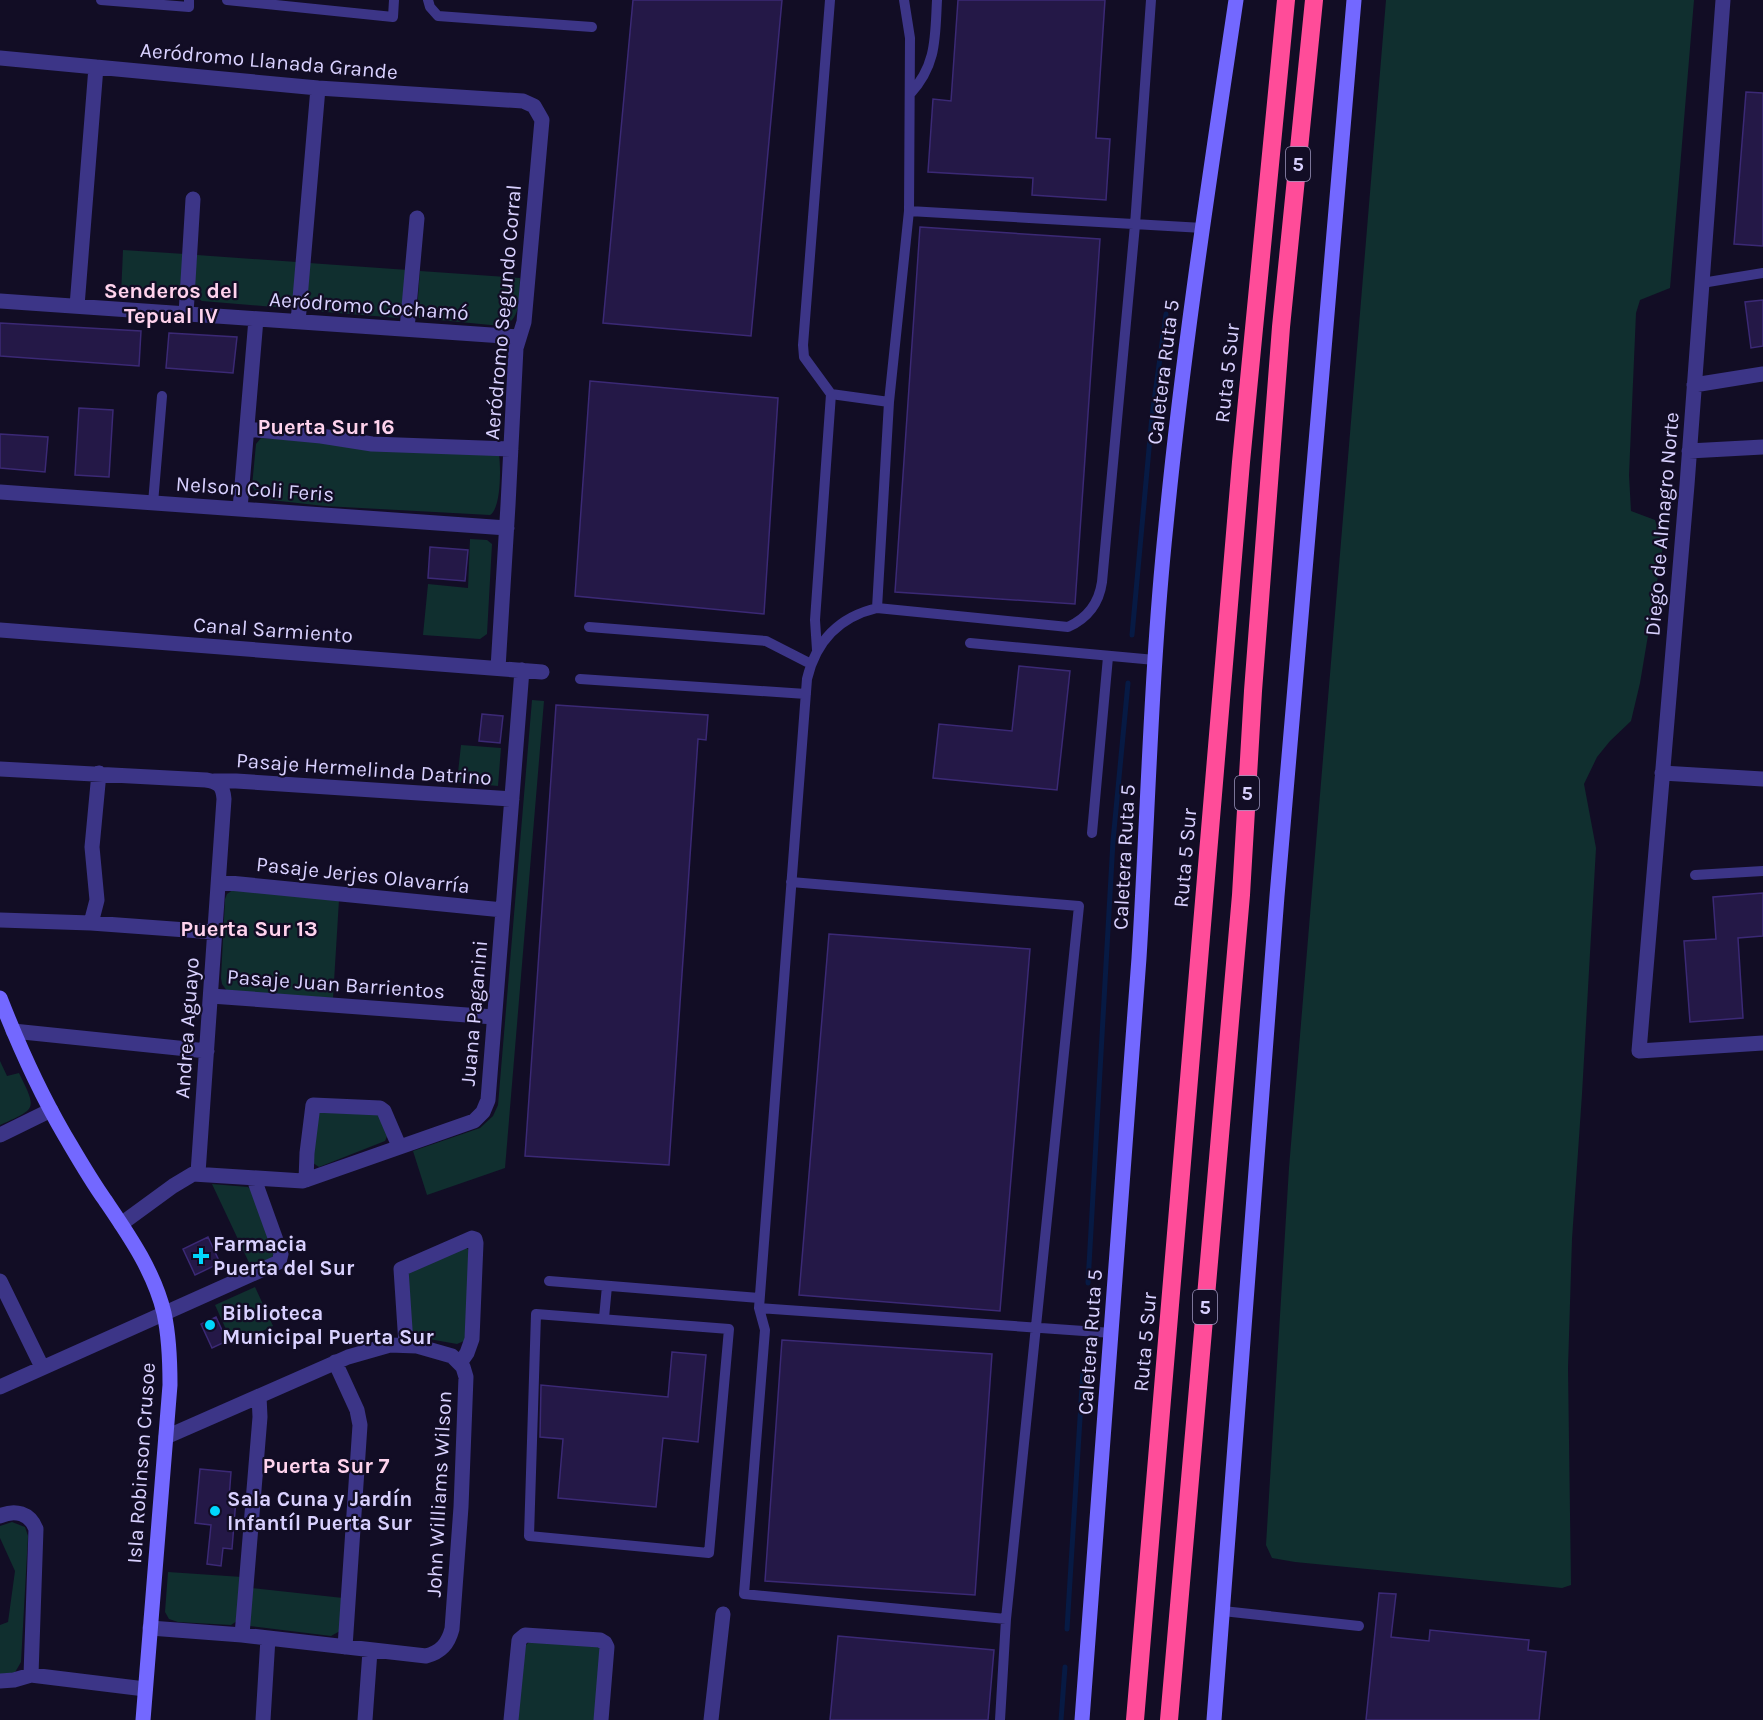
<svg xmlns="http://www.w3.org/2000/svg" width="1763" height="1720" font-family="Karla,sans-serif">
<rect width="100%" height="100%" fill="#120d25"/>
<path fill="#102f2f" d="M1386 0H1694L1670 288 1640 300 1636 313 1629 475 1631 511 1655 520 1663 546 1640 683 1631 721 1610 741 1597 757 1584 784 1596 848 1582 1094 1572 1239 1568 1368 1571 1585 1562 1588 1295 1562 1272 1558 1266 1545 1289 1168Z
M123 250 185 254 180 295 175 299 121 296Z
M197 255 297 262 293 302 286 308 202 301C187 294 196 269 197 255Z
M309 263 408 270 401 315 398 318 314 311 307 306Z
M420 271 520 278C519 295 522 322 501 326L419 318 417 310Z
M261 438 499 455C501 468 501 509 490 515L324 506 271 500 257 495 252 486 256 444Z
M470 539 487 540 492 544 487 634 480 639 423 635 428 584 468 588Z
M532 700 544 701 505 1168 427 1195 413 1151 480 1128 493 1116 498 1105Z
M461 745 501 748 498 786 457 782Z
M233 890 339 900 333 998 227 991 222 984 221 978 225 899 227 894Z
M0 1061 7 1076 19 1073C37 1110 37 1108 0 1125Z
M318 1111 378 1113 388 1134 385 1141 319 1167 313 1163Z
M212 1184 248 1187 251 1190 274 1253 272 1257 252 1269Z
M465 1247 469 1250V1335L464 1341 457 1344 412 1336 406 1271Z
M255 1287 273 1326 233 1345 215 1305Z
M12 1522 25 1527 28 1536 21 1662 14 1674 0 1677V1625L8 1622 15 1571 0 1538V1526Z
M168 1572 242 1577 237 1621 231 1625 178 1622 169 1619 165 1612Z
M251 1588 343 1598 340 1631 331 1636 250 1626Z
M530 1641 589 1644 600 1648 597 1720H516L525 1646Z"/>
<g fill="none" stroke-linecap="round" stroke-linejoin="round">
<path stroke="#071a44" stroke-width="5" d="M1132 635 1152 416 1166 314
M1088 1283 1113 841 1128 683
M1067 1629 1083 1370
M1061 1720 1065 1667"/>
</g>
<path fill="#241847" stroke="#3b2975" stroke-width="1.5" d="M633 0H782L751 336 603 323Z
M958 0H1105L1096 138 1110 139 1106 200 1032 195 1033 178 928 172 933 99 951 101Z
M1746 92 1763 93V246L1734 244Z
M920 227 1100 239 1075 604 895 592Z
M1763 300V346L1751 348 1745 302Z
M0 323 141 331 139 366 0 356Z
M169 333 237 337 233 373 166 368Z
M590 381 778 398 764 614 575 596Z
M79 408 113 410 109 477 75 475Z
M0 434 48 437 45 472 0 468Z
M430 547 468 550 465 581 428 578Z
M1019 666 1070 671 1057 790 933 778 939 724 1012 731Z
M556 705 708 715 706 740 698 739 669 1165 525 1156Z
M482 714 503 716 500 743 479 741Z
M1763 893V936L1738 938 1743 1018 1690 1022 1684 941 1716 939 1713 897Z
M829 934 1030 949 1000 1311 799 1295Z
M208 1237 220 1263 195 1275 183 1249Z
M216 1317 227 1341 212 1348 201 1324Z
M782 1340 992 1354 975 1595 765 1581Z
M672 1352 706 1355 698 1442 663 1438 656 1507 558 1498 563 1439 540 1437 541 1385 668 1397Z
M200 1469 231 1472 229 1499H236L232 1549 223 1548 221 1566 207 1564 211 1525 195 1523Z
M1379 1593 1396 1594 1391 1637 1429 1641 1430 1630 1529 1640 1528 1650 1546 1652 1539 1720H1366Z
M838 1636 994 1650 988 1720H830Z"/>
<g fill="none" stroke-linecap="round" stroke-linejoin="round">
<path stroke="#3c3587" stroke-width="10" d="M101 0 189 7V0
M227 0 393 17 394 0
M428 0 430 7 438 16 592 27
M830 0 803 345 804 357 831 394 889 402
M904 0 910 38 909 211
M910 94C937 65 935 37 937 0
M1702 283 1763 273
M153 503 162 396
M877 608 1068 627C1088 618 1099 603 1102 582L1135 225 1151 0
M589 627 766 641 811 664
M970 643 1155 660
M817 650 815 620 831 394
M580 679 806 694
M1092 833 1108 657
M1695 875 1763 871
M791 882 1079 906 1006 1619 1000 1720
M549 1281 759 1298
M759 1308 1112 1333
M536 1314 729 1329 709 1553 529 1536Z
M604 1318 607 1286
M1223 1611 1359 1626
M1006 1619 744 1594 765 1330 759 1308 807 679C816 641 839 617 877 608L889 402 909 211 1203 228"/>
<path stroke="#3c3587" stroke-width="15" d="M1723 0 1687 485 1639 1051 1763 1043
M0 58 318 88 523 101 534 106 542 120 524 322 516 348 508 505 498 668
M0 301 519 337
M77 306 96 67
M186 314 193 199
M298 322 318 88
M407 329 417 218
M1694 385 1763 374
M247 429 321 436 372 444 511 449
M1689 451 1763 447
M0 492 507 528
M240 509 256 319
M0 630 542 672
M0 769 206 780C219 782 223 786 224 799L198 1173
M1662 773 1763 779
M214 781H236L512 799
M219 882 503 910
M0 920 91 923 214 932
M91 923 97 900 92 847 99 773
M211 996 494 1017
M13 1031 207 1051
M0 1135 51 1110
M306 1180 307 1153 313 1105 380 1108 384 1111 399 1146
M121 1224 173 1186 193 1174 303 1181 474 1121 483 1112 488 1100 522 670
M0 1281 42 1367
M406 1344 401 1269 472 1238 475 1239 476 1243 472 1339 467 1353 460 1363
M335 1362 357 1410 360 1425 345 1647
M0 1387 279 1262 281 1254 254 1179
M0 1516C15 1509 30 1513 36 1529L31 1675
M150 1628 242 1635 426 1656C441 1652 448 1644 452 1629L461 1507 466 1377 463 1367 452 1356 417 1346 390 1345 348 1357 166 1437
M242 1635 260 1417 259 1396
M0 1681 14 1680 31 1675 145 1689
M263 1720 268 1638
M365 1720 370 1651
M511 1720 519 1640 525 1635 600 1640 605 1643 607 1647 601 1720
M711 1720 723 1614"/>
<path stroke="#7368ff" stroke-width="15" d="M0 998C18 1044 39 1091 64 1134 77 1156 90 1179 105 1200 128 1234 154 1271 164 1313 169 1336 170 1361 170 1385L143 1720
M1082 1720C1102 1466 1122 1212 1139 958 1148 814 1151 669 1166 525 1183 349 1210 175 1236 0
M1214 1720 1277 896 1354 0"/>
<path stroke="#ff4c99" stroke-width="18" d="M1135 1720 1241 462 1286 0
M1169 1720 1241 895 1253 691 1281 327 1314 0"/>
</g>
<g fill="#00d7fc" stroke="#120d25" stroke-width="2">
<path d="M198 1247h6v6h6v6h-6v6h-6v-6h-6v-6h6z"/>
<circle cx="210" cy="1325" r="6"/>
<circle cx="215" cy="1511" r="6"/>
</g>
<g text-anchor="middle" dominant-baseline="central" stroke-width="4.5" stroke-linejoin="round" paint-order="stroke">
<g fill="#120d25" stroke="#9d96be" stroke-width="1.5">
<rect x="1286" y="147" width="24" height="34" rx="4.5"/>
<rect x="1235" y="776" width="24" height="34" rx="4.5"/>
<rect x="1193" y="1290" width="24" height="34" rx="4.5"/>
</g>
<g font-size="20" font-weight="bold" fill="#d9d1ff">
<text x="1298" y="164">5</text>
<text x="1247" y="793">5</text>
<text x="1205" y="1307">5</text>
</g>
<g font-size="21" fill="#d9d1ff" stroke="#120d25">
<text transform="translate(269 61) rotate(5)">Aeródromo Llanada Grande</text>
<text transform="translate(369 306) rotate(4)">Aeródromo Cochamó</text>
<text transform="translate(503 312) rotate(-85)">Aeródromo Segundo Corral</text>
<text transform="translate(1163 372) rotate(-83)">Caletera Ruta 5</text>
<text transform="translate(1227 373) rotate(-84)">Ruta 5 Sur</text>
<text transform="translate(255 489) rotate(4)">Nelson Coli Feris</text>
<text transform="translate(1662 524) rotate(-85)">Diego de Almagro Norte</text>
<text transform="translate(273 630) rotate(4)">Canal Sarmiento</text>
<text transform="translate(364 769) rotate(4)">Pasaje Hermelinda Datrino</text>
<text transform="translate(1124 857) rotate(-87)">Caletera Ruta 5</text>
<text transform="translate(1185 858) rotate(-85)">Ruta 5 Sur</text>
<text transform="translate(363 875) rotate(6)">Pasaje Jerjes Olavarría</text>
<text transform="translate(336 984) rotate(4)">Pasaje Juan Barrientos</text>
<text transform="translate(474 1013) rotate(-85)">Juana Paganini</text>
<text transform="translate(187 1028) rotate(-86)">Andrea Aguayo</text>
<text transform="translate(1090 1342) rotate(-86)">Caletera Ruta 5</text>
<text transform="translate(1145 1342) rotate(-85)">Ruta 5 Sur</text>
<text transform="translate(141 1463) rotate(-86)">Isla Robinson Crusoe</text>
<text transform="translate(439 1494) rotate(-87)">John Williams Wilson</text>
</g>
<g font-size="21" font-weight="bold" fill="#d9d1ff" stroke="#120d25" text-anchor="start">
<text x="213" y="1244">Farmacia<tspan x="213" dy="24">Puerta del Sur</tspan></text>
<text x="222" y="1313">Biblioteca<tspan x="222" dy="24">Municipal Puerta Sur</tspan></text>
<text x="227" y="1499">Sala Cuna y Jardín<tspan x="227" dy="24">Infantíl Puerta Sur</tspan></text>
</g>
<g font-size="22" font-weight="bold" fill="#ffd3ed" stroke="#120d25">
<text x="171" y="291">Senderos del<tspan x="171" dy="25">Tepual IV</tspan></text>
<text x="326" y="427">Puerta Sur 16</text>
<text x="249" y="929">Puerta Sur 13</text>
<text x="326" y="1466">Puerta Sur 7</text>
</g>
</g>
</svg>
